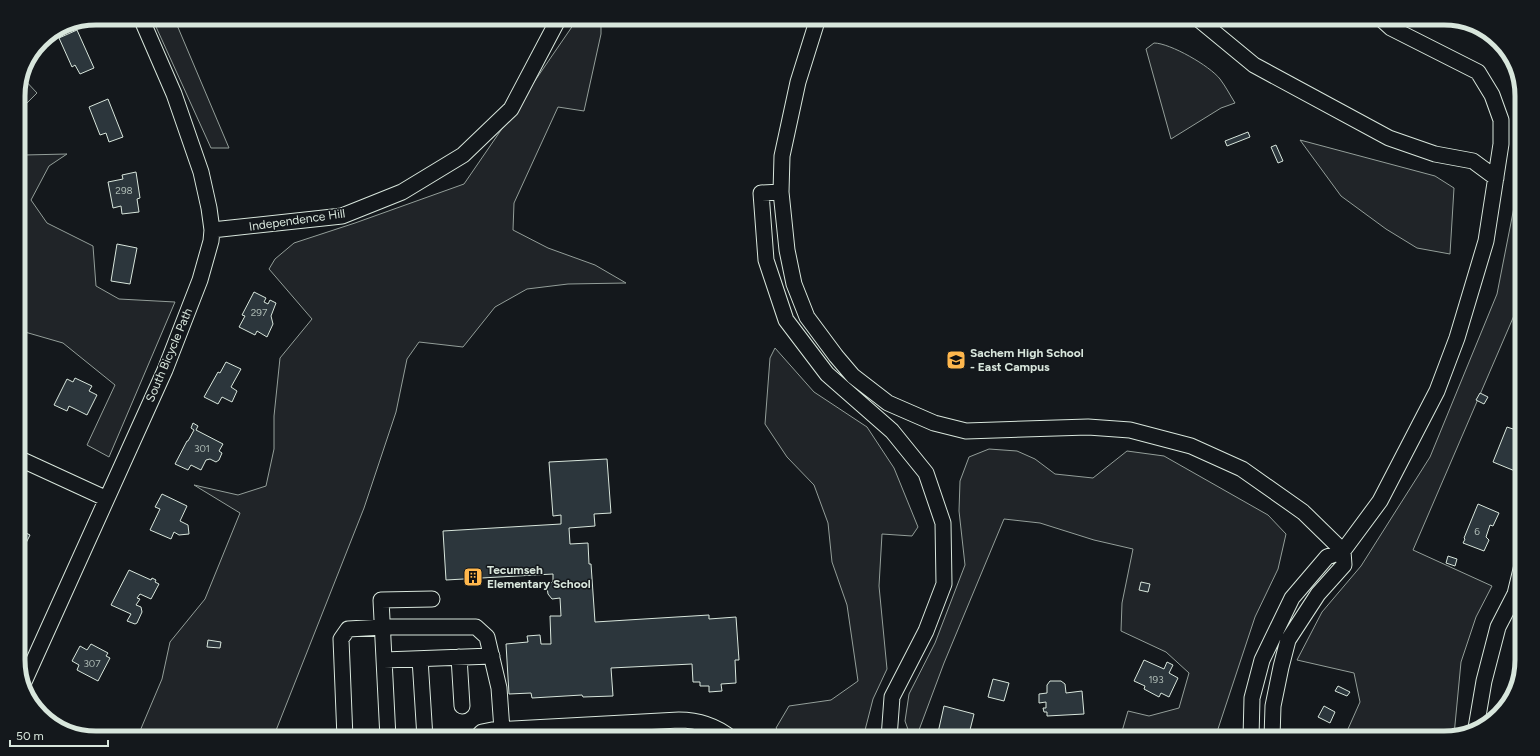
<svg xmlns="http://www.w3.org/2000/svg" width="1540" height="756" font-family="Figtree,sans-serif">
<rect width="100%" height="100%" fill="#14181c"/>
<path fill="#202428" stroke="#939e99" d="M152 18H174L229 148H211Z
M578 18H601V34L584 111 558 107 514 203 513 230 548 248 595 265 626 283 568 284 527 289 495 307 463 347 419 342 407 359 396 412 364 508 273 738H137L162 679 170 642 205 599 240 513 194 485 238 495 266 486 274 449V416L280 358 312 319 269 269 275 259 294 243 355 223 464 184Z
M1154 43C1170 43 1210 66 1220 79 1226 87 1230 95 1235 103L1221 108 1171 139 1146 49Z
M22 77 37 93 18 112V91Z
M1300 140 1435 176 1454 188 1450 254 1417 248 1386 229 1341 196Z
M18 151 24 155 67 154 49 166 31 200 47 223 93 246 96 286 119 299 175 302 109 457 87 445 115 385 63 343 18 330Z
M1522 153V297L1413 550 1492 586 1476 617 1461 662 1454 735 1445 738H1344L1360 702 1354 673 1297 660 1322 612 1361 566 1430 457 1497 294 1516 197Z
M775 348 814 392 867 427 894 468 918 527 912 536 882 534 879 586 887 669 873 699 863 738H784L776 728 789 706 831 700 858 681 847 605 832 562 828 523 814 485 787 457 765 424 770 358Z
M989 449 1017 451 1035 459 1055 474 1093 478 1127 451 1164 456 1268 515 1286 534 1278 569 1255 617 1215 738H1120L1128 711 1149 716 1179 708 1189 673 1166 652 1121 631 1122 603 1133 549 1094 540 1040 523 1004 519 944 663 916 738H911L905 721 909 694 935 643 965 565 959 511 960 481 969 457Z"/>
<path fill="#2c363c" stroke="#d8e6dc" d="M77 30 94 68 80 74 75 65 72 67 59 38Z
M108 99 123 137 109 142 106 133 100 135 89 107Z
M1248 132 1250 137 1227 146 1225 141Z
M1276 145 1283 161 1278 163 1271 147Z
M136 172 140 198 137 199 139 212 122 214 121 206 113 208 108 182 123 179 122 175Z
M117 244 137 248 130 284 111 281Z
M254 292 266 298 264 302 268 304 270 300 276 303 271 316 273 324 267 337 257 331 255 335 239 327 245 316 242 315Z
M226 362 241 369 231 387 237 391 232 402 222 397 218 404 204 397 218 372 220 373Z
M18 372 23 374 18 385Z
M75 378 92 386 89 391 97 395 87 415 69 406 67 411 54 405 67 379 73 382Z
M1480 393 1488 397 1484 404 1476 400Z
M1516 420 1522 423V446L1517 458 1519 461 1515 471 1493 462 1507 427 1513 429Z
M193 423 198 426 196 430 223 444 219 451 222 453 219 460 216 462 210 459 206 460 201 470 191 465 188 470 175 464 187 441H188L194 430 191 428Z
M607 459 611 513 594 514 595 526 569 528 570 544 588 543 589 564H591L595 622 709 615V619L736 617 739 660H735L736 683 721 684 722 691 709 692V686H700V682H693L692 664 611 668 613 696 583 697 582 695 532 698 531 693 509 694 506 644 528 642 527 636 540 635 541 644H551L550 616H561L560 598 552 599 548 594 547 587 553 581V574L446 580 443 531 561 524V515L553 516 549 462Z
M162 494 187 506 180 521 188 525 189 534 179 535 174 532 171 539 150 530 160 509 155 507Z
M1478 504 1499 513 1493 526 1490 525 1486 537 1489 540 1484 551 1463 543 1465 539 1464 538Z
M18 529 30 535 23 549 18 547Z
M1448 556 1457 559 1455 566 1446 563Z
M129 570 151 580 152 578 156 580 155 582 159 584 151 599 140 594 137 598 140 599 136 605 141 607 142 612 137 623 135 624 127 621 131 614 111 605Z
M1141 582 1150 584 1148 592 1139 590Z
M208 640 221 642 220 648 207 647Z
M91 644 108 653 106 656 110 658 98 681 77 670 79 665 72 661 80 646 87 650Z
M1144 660 1164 669 1167 662 1173 665 1169 673 1178 678 1169 697 1161 693 1159 697 1144 689 1145 686 1134 681Z
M993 679 1009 683 1004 701 988 697Z
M1050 681H1061L1065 684 1066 693 1082 691 1084 714 1047 716V712H1044L1043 708H1046V702L1039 703V694L1047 693V685Z
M1338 686 1350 692 1347 696 1335 691Z
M944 706 974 714 968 738H942L937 737Z
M1324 706 1335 712 1330 723 1318 717Z"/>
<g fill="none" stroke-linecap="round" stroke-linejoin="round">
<g stroke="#d8e6dc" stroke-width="17">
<path id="minor" d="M818 18 798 82 782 156 781 192 787 250 794 284 807 317 836 356 853 376 888 403 934 423 966 431 1088 427 1130 430 1191 446 1242 469 1303 512 1343 551 1344 565 1318 594 1288 640 1281 667 1273 706 1272 738
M1197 18 1254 65 1389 138 1435 154 1473 161 1496 178
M781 192 761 193 766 260 786 320 827 374 892 431 926 473 943 523 944 584 926 631 892 697 889 738
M212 230 342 216 402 192 463 155 511 109 559 18
M18 458 105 498
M459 657 462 706
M420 659 425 738
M384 660 492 656
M24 682 165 370 200 280 211 241 212 230 209 208 201 172 174 94 141 18
M1476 728 1484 681 1498 627 1515 594 1522 565
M345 738 341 639 348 629 383 627H476L487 637 499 688 502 730
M388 738 381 600 432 599
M476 738 482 732 492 730 679 720C698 720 716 726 731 738
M1251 738 1252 698 1262 660 1292 598 1327 557 1343 551 1380 501 1437 391 1457 338 1486 241 1501 144V120L1492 95 1478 72 1391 28 1380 18"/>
</g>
<use href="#minor" stroke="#14181c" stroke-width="15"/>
</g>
<defs>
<g id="school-square" transform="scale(1)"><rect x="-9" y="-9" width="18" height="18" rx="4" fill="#ffb74d" stroke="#14181c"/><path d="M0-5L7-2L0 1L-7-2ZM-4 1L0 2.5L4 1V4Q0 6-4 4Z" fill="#111"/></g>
<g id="building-square" transform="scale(1)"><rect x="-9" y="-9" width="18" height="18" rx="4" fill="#ffb74d" stroke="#14181c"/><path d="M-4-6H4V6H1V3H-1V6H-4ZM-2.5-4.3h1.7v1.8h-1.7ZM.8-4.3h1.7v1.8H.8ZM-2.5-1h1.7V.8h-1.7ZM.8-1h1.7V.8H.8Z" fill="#111"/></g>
</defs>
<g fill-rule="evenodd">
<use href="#school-square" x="956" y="360"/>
<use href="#building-square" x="473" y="577"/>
</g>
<g text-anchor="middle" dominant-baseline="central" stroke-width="3" stroke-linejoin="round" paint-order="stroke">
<g font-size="10" fill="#adbab4">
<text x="124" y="190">298</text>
<text x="259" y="312">297</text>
<text x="202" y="448">301</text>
<text x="1477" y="531">6</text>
<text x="92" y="663">307</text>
<text x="1156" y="679">193</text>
</g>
<g font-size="12" fill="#d8e6dc" stroke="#14181c">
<text transform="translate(297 220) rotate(-8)">Independence Hill</text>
<text transform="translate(169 355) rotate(-67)">South Bicycle Path</text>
</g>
<g font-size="12" font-weight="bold" fill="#d8e6dc" stroke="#14181c" text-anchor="start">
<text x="970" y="353">Sachem High School<tspan x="970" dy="14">- East Campus</tspan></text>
<text x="487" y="570">Tecumseh<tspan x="487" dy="14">Elementary School</tspan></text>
</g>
</g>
<path d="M0 0H1540V756H0ZM96 25H1444A71 71 0 0 1 1515 96V660A71 71 0 0 1 1444 731H96A71 71 0 0 1 25 660V96A71 71 0 0 1 96 25Z" fill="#14181c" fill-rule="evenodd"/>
<path fill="none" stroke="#d8e6dc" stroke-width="5" d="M96 25H1444A71 71 0 0 1 1515 96V660A71 71 0 0 1 1444 731H96A71 71 0 0 1 25 660V96A71 71 0 0 1 96 25Z"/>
<path d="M10 740v6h98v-6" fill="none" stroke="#d8e6dc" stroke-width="2"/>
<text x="16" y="740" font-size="12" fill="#d8e6dc" stroke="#14181c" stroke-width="3" paint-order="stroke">50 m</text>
</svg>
